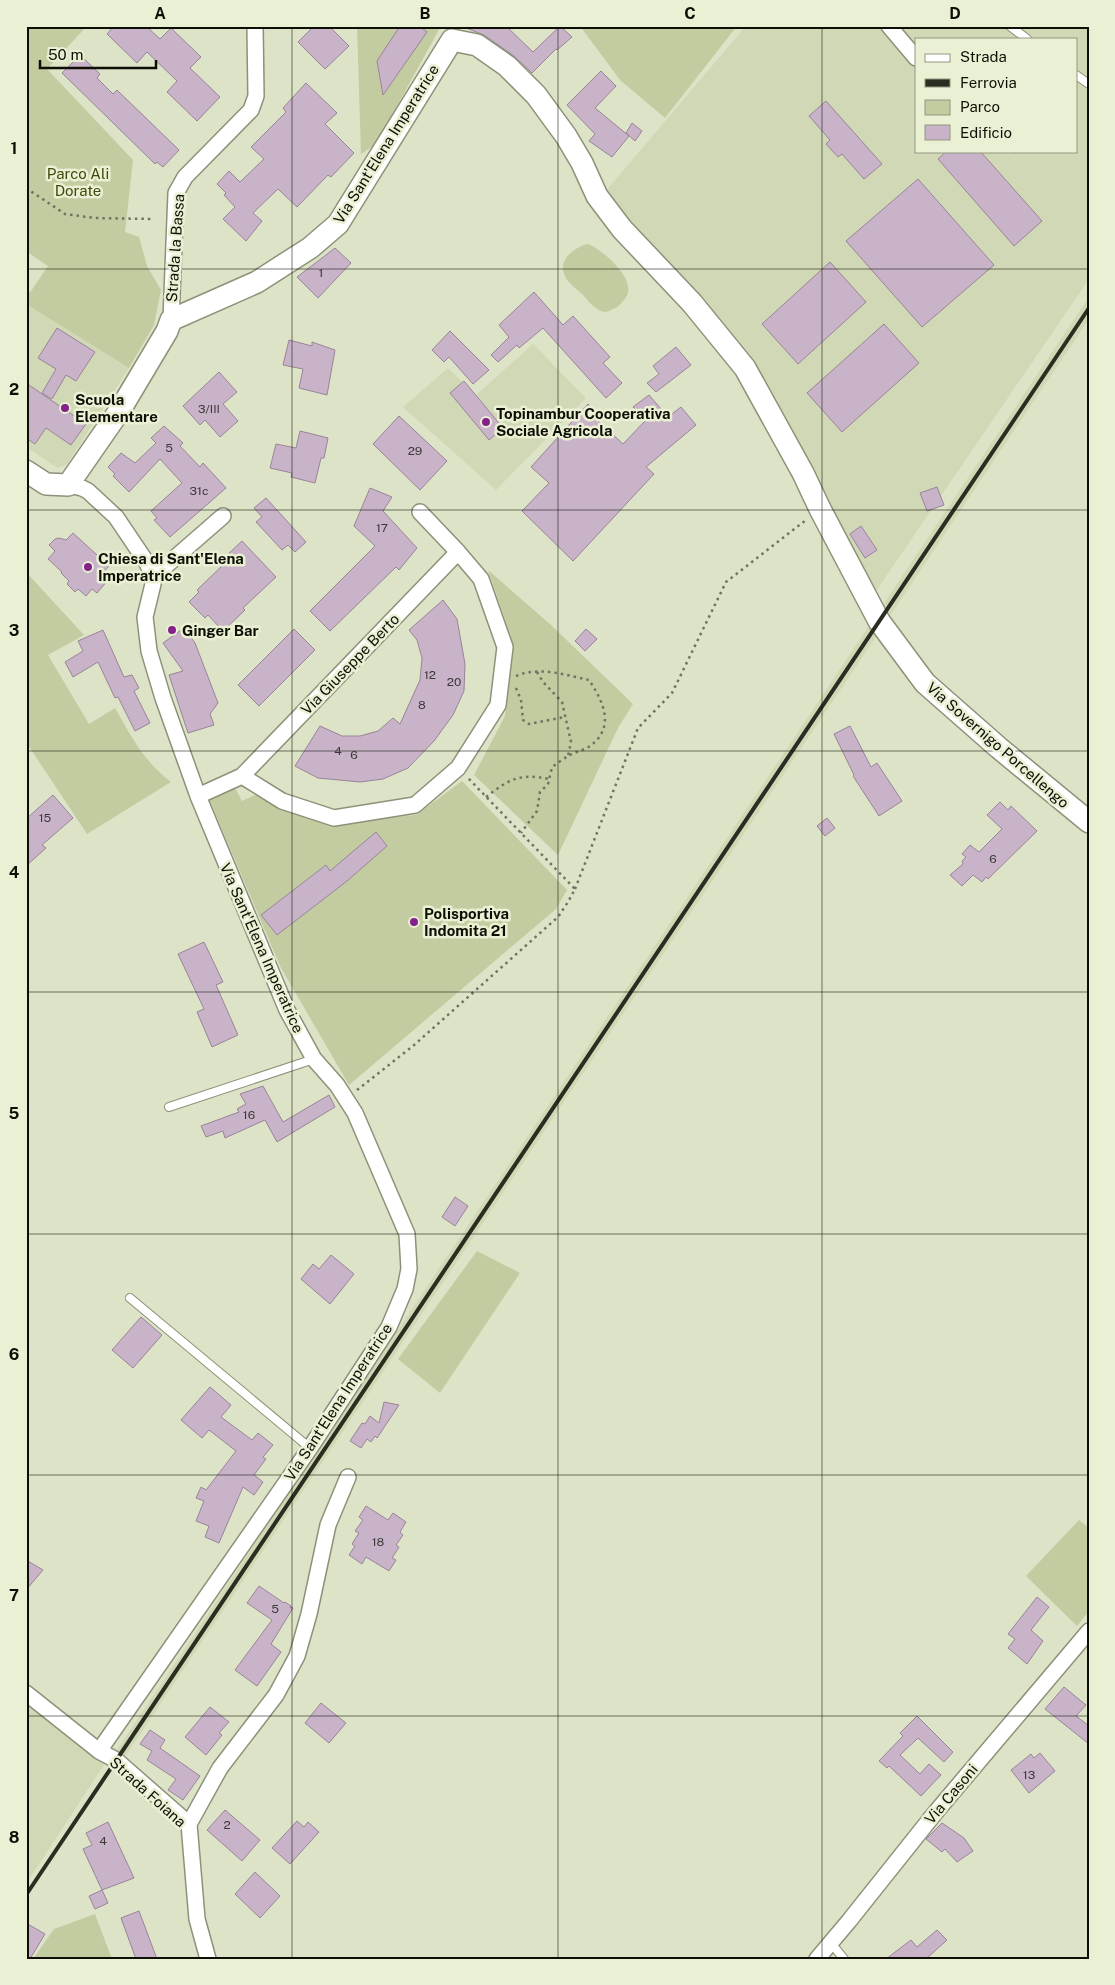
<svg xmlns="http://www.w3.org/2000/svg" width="1115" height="1985" font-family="'Public Sans',sans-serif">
<rect width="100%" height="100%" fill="#dde3c7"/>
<path fill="#d1d8b5" d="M746 26H889L916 55V151H1006L1034 181 1007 151H1076V39H916V52L892 26H1089V279L874 594 767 394 604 193Z
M1089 297V319L126 1755 117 1750Z
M26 304 129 368 67 464 58 468 26 447Z
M533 344 586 398 496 490 403 407 448 368 476 395Z
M26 1702 104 1765 26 1884Z"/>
<path fill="#c3cba1" d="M26 26H87L47 69 133 160 125 232 139 237 147 266 161 290 154 325 129 368 26 304V294L31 291 48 266 26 251Z
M357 26H441L376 144 361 154Z
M580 26H737L665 118 620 80Z
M588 244C603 250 641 282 624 300 620 304 618 308 613 309 610 310 608 312 605 312 596 311 589 302 584 296 579 291 572 286 567 280 555 262 572 248 588 244Z
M488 570 551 625 633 704 618 728 558 855 474 775 505 716 511 636Z
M26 572 84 635 48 655 89 724 115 708C133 739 142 759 171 782L87 834 26 742Z
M462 781 567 890 556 909 349 1085 281 968 209 799 234 786 242 801 257 794 334 823 416 815Z
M477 1251 520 1273 440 1393 398 1359Z
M1079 1520 1089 1528V1611L1077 1626 1026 1576Z
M95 1914 112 1959H33L54 1929Z"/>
<path fill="#c9b3c9" stroke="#988498" d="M114 26H146L160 39 171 28 201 57 190 68 220 97 197 121 167 92 177 81 147 52 137 63 107 34Z
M314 26H329L349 46 325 69 298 42Z
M400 26H419L427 32 383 95 377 61Z
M461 26H506L533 52 560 26 572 37 557 50 556 49 532 73 514 56 484 35Z
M80 55 100 74 97 78 113 94 117 90 179 150 163 167 157 162 155 164 62 73Z
M601 71 616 86 595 108 629 136 612 157 589 141 595 134 567 105Z
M306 83 337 113 325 124 354 153 331 177 328 175 297 207 278 189 253 213 262 221 246 241 223 219 235 207 224 195 226 193 217 184 229 171 240 182 264 159 251 147 286 112 283 108Z
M826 101 882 164 864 179 842 154 838 157 826 144 830 140 809 116Z
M632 123 642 131 635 141 626 133Z
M947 151H980L1042 221 1014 246 938 159Z
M918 179 994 265 922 327 846 241Z
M335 248 351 263 318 298 297 277Z
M830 262 866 302 798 364 762 324Z
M534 292 563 325 573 316 610 357 603 363 622 383 606 398 543 328 519 348 517 345 498 362 491 355 509 337 499 325Z
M884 324 919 363 842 432 807 393Z
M57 328 95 352 76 381 66 375 52 399 42 393 56 369 38 358Z
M450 331 489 370 473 384 449 357 444 362 432 350Z
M289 340 312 346V342L335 350 327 395 299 388 303 369 283 365Z
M676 347 691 365 656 392 647 383 659 374 653 366Z
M219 372 237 392 223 404 238 421 220 437 205 420 200 425 183 406Z
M464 381 503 428 489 440 450 393Z
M26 383 86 424 71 445 46 428 35 444 26 438Z
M649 395 668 417 681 407 696 425 646 467 654 474 573 561 522 511 549 483 531 467 588 404 600 415 596 419 623 444 645 421 633 407Z
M399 416 447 461 420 490 373 444Z
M164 426 183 443 180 446 200 467 203 463 226 488 170 537 154 520 157 518 151 511 182 483 160 459 129 492 113 476 115 474 108 467 121 453 135 463 156 443 151 438Z
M300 431 328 438 324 458H321L315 483 291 477 292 473 270 468 276 444 296 448Z
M937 487 944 505 927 511 920 493Z
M370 488 392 497 383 511 417 548 399 570 396 567 330 631 310 611 375 546 354 526Z
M266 498 306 542 295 552 288 545 282 550 256 522 262 517 254 508Z
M861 526 877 550 865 558 850 534Z
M73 533 109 566 102 574 108 580 97 593 92 589 86 596 78 589 75 592 67 584 69 581 61 573 62 572 48 559 55 551 49 545 55 539 59 538 66 540Z
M242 541 276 577 243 608 245 610 223 631 208 615 205 618 189 602 199 592 197 590 227 561 224 558Z
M443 600 457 619 465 664 464 691 453 715 434 741 408 768 383 779 360 782 318 778 295 766 320 726 342 736H360L378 731 393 718 400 724 420 680 422 658 417 640 409 630Z
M184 628 195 643 218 703 210 714 214 725 188 733 169 675 183 671 163 643Z
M294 629 315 650 259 706 238 685Z
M586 629 597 639 585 651 575 641Z
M103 630 124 677 132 675 139 688 134 691 150 723 135 731 118 697 115 698 98 662 73 677 65 662 83 651 78 641Z
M850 726 871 767 877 763 902 801 879 816 853 776 854 775 834 734Z
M53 795 73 818 42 845 46 848 26 866V819Z
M1000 802 1008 810 1011 806 1037 831 988 879 986 877 982 882 973 875 962 886 950 875 963 864 962 861 966 857 962 854 970 845 979 852 1002 829 987 815Z
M827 818 835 828 825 836 817 826Z
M376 832 387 846 347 881 277 935 261 915 326 865 330 871Z
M204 942 223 982 216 985 238 1035 212 1047 197 1012 204 1009 178 954Z
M263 1086 283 1122 329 1095 335 1107 277 1142 265 1120 225 1138 223 1131 206 1137 201 1126 239 1112 237 1109 246 1104 240 1094Z
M455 1197 468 1206 455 1226 442 1217Z
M331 1255 354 1274 330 1304 301 1279 313 1264 319 1269Z
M141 1317 162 1335 133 1368 112 1350Z
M210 1387 231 1405 221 1417 252 1440 258 1433 273 1445 263 1457 266 1459 254 1475 263 1482 254 1495 243 1487 219 1543 205 1537 209 1526 196 1521 204 1501 196 1498 201 1487 206 1490 236 1451 209 1430 202 1438 181 1420Z
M384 1402 399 1405 377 1438 375 1436 371 1442 367 1439 361 1448 350 1441 362 1423 365 1424 370 1416 379 1423Z
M366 1506 388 1520 393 1513 406 1522 400 1532 403 1535 396 1545 399 1547 392 1558 396 1560 389 1571 366 1557 362 1564 349 1555 355 1546 352 1544 359 1533 355 1531 363 1520 359 1517Z
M26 1560 43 1570 26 1590Z
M259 1586 284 1603 285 1602 291 1606 290 1608 292 1607 293 1608 271 1644 281 1652 257 1686 235 1670 272 1620 247 1603Z
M1037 1597 1049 1607 1031 1630 1043 1641 1027 1664 1008 1648 1015 1639 1008 1634Z
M1064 1687 1086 1705 1076 1716 1089 1726V1744L1045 1709Z
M321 1703 346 1723 329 1743 305 1723Z
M210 1707 229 1722 219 1733 222 1735 206 1755 185 1737Z
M917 1716 953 1752 944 1762 918 1738 900 1755 920 1774 929 1764 941 1775 921 1796 889 1766 887 1768 879 1761 903 1736 900 1733Z
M150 1730 165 1740 160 1748 200 1776 183 1800 168 1790 176 1779 147 1760 152 1751 140 1744Z
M1040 1753 1055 1771 1029 1793 1011 1770 1031 1754 1034 1758Z
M225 1810 260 1840 242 1861 207 1830Z
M297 1821 304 1827 308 1822 319 1832 290 1864 272 1848Z
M108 1822 134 1878 102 1890 83 1849 92 1845 86 1833Z
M942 1823 964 1838 973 1851 957 1862 945 1849 942 1852 926 1839Z
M255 1872 280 1896 260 1918 235 1894Z
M102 1890 108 1903 95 1909 89 1896Z
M139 1911 157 1959H136L121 1918Z
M26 1923 45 1934 30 1959H26Z
M937 1930 947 1940 926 1959H886L911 1940 917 1947Z"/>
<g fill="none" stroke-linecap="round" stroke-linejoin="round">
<g stroke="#8c9278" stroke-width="10">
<path id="lane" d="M1010 26 1027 39
M1076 75 1089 84
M169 1107 314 1059
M130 1298 310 1448
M831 1943 844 1959"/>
</g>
<g stroke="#8c9278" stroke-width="18">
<path id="street" d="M889 26 916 58
M171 320 176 193 185 177 251 110 256 96 255 26
M68 485 82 488 88 491 116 517 147 563 153 577V584L145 617 149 651 163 698 198 796 287 1010 314 1059 337 1085 355 1113 407 1234 409 1269 405 1289 389 1327 310 1448 99 1751
M153 577 223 516
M242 776 282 801 334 818 415 805 458 768 498 705 505 647 481 579 458 552
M198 796 242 776 458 552 420 512
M26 1693 99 1751 116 1760 189 1824 197 1919 208 1959
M189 1824 220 1768 276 1695 297 1656 309 1614 328 1525 348 1477
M817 1959 849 1921 935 1813 1089 1631"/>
</g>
<g stroke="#8c9278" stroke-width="24">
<path id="secondary" d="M26 471 46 484 68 485 120 410 167 331 171 320 257 282 310 248 338 224 452 40 477 45 507 66 536 95 566 136 582 163 597 196 622 229 692 303 745 368 803 473 820 509 879 621 925 683 999 748 1089 822"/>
</g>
<path stroke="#6f7361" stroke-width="2.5" stroke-dasharray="2.5 4" stroke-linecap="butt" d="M26 188 65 214 95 218 152 219
M537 672 543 682 562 702 571 742 568 756
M516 676C539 666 566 675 589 680 603 701 616 727 590 746 584 750 575 752 568 756 563 759 558 763 552 767L548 784 540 792 537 811 521 833
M516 688 521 700 523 720 529 724 565 717
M486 797C509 779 520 773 549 779
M575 889 638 728 672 693 726 582 806 520
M357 1090 413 1046 558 917 568 902 575 889 468 778"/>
<use href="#lane" stroke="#fff" stroke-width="8"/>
<use href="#street" stroke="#fff" stroke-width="15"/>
<use href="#secondary" stroke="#fff" stroke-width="21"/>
<path stroke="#2a2d21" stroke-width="4" d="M26 1895 1089 308"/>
</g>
<path fill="none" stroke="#0d0f06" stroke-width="1" stroke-opacity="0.55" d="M292 26V1959M558 26V1959M822 26V1959M26 269H1089M26 510H1089M26 751H1089M26 992H1089M26 1234H1089M26 1475H1089M26 1716H1089"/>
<g fill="#84218b" stroke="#eaf0d3" stroke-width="2">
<circle cx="65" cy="408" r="5"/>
<circle cx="486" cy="422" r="5"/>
<circle cx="88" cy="567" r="5"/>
<circle cx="172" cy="630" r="5"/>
<circle cx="414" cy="922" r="5"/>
</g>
<g text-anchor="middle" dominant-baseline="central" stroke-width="5" stroke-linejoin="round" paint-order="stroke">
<g font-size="12" fill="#3c3837">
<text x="321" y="273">1</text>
<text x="209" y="409">3/III</text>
<text x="169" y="448">5</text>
<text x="415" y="451">29</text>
<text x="199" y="491">31c</text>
<text x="382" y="528">17</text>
<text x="430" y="675">12</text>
<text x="454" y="682">20</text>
<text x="422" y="705">8</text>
<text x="338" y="751">4</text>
<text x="354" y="755">6</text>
<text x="45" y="818">15</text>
<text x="993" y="859">6</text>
<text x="249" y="1115">16</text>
<text x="378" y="1542">18</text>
<text x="275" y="1609">5</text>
<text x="1029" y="1775">13</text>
<text x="227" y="1825">2</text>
<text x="103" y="1841">4</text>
</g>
<g font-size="15" fill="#0d0f06" stroke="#eaf0d3">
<text transform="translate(386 144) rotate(-58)">Via Sant'Elena Imperatrice</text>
<text transform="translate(175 248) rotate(-86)">Strada la Bassa</text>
<text transform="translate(350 664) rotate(-46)">Via Giuseppe Berto</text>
<text transform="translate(998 745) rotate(41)">Via Sovernigo Porcellengo</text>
<text transform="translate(262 948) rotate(66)">Via Sant'Elena Imperatrice</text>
<text transform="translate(338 1402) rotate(-57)">Via Sant'Elena Imperatrice</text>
<text transform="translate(148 1792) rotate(42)">Strada Foiana</text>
<text transform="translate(951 1794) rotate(-50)">Via Casoni</text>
</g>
<g font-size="15" fill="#41490c" stroke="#eaf0d3">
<text x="78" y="173">Parco Ali<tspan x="78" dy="17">Dorate</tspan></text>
</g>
<g font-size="15" font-weight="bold" fill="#0d0f06" stroke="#eaf0d3" text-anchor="start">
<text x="75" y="399">Scuola<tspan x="75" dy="17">Elementare</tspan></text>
<text x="496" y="413">Topinambur Cooperativa<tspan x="496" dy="17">Sociale Agricola</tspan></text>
<text x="98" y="558">Chiesa di Sant'Elena<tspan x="98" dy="17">Imperatrice</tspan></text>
<text x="182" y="630">Ginger Bar</text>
<text x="424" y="913">Polisportiva<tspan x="424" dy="17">Indomita 21</tspan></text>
</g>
</g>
<rect width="1115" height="1985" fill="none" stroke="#eaf0d3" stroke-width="55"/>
<rect x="915" y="38" width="162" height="115" fill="#eaf0d3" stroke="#929681"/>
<rect x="925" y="54" width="25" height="8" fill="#ffffff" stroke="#929681"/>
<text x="960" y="62" font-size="15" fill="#0d0f06">Strada</text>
<rect x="925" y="79" width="25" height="8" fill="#2a2d21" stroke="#929681"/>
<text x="960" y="88" font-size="15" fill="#0d0f06">Ferrovia</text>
<rect x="925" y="100" width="25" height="15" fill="#c3cba1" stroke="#929681"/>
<text x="960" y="112" font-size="15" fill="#0d0f06">Parco</text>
<rect x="925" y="125" width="25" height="15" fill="#c9b3c9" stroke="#929681"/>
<text x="960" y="138" font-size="15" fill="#0d0f06">Edificio</text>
<path d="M40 60v8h116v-8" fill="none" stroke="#0d0f06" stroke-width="2.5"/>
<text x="48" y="60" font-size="15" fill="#0d0f06" stroke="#eaf0d3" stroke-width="4" paint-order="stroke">50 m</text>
<rect x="28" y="28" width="1060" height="1930" fill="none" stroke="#0d0f06" stroke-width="2"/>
<g font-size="16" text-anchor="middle" font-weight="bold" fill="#0d0f06">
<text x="160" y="19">A</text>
<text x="425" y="19">B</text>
<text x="690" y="19">C</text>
<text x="955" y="19">D</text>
<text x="14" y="154">1</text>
<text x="14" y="395">2</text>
<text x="14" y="636">3</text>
<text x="14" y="878">4</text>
<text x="14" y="1119">5</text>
<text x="14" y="1360">6</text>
<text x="14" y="1601">7</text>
<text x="14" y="1843">8</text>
</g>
</svg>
